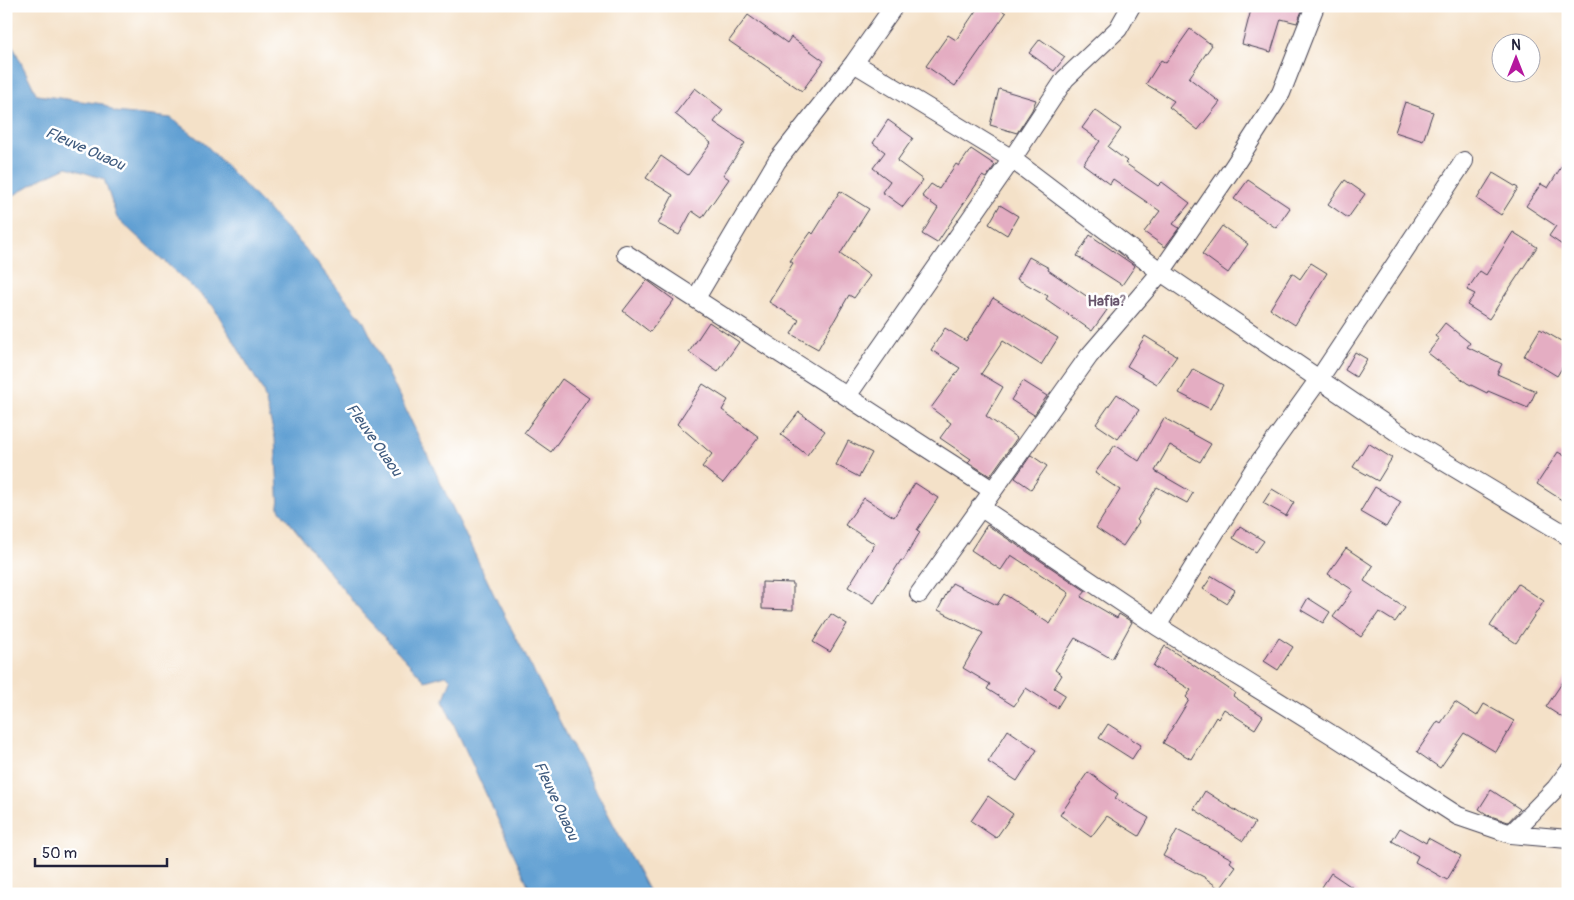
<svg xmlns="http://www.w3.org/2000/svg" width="1574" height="900" font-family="Pangolin,sans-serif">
<rect width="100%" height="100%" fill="#fff"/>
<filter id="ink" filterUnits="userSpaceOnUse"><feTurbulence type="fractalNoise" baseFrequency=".02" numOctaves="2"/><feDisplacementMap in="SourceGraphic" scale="10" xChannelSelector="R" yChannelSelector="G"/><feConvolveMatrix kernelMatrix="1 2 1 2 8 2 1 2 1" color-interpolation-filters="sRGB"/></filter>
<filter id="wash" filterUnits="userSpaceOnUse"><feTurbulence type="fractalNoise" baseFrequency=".0096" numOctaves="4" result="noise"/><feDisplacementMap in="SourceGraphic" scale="20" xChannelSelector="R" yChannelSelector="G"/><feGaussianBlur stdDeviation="1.12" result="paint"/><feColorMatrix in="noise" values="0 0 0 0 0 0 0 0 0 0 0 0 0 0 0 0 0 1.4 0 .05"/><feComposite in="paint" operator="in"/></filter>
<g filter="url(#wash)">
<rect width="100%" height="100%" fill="#f4e1c8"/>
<path fill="#62a0d3" stroke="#426187" d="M6 32 37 95 103 104 115 112 171 118 206 145 304 247 363 320 498 603 650 894H528L529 887 443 701 451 680 446 675 425 681 361 612 279 509 275 438 263 391 213 306 117 218 104 179 67 167 39 180 6 200Z"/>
<g id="blocks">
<path fill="#e4adc2" d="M979 6H995L1006 13 955 86 926 66 948 35 956 40Z
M1252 6H1304L1297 23 1281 19 1271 52 1242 44Z
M748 15 787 43 791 37 824 61 802 91 729 41Z
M1190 29 1212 45 1189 78 1220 102 1198 130 1169 107 1174 101 1146 84 1161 60 1166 63Z
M1040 39 1065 57 1054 71 1029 53Z
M695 88 723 110 714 122 745 143 723 175 729 179 702 218 692 211 679 235 658 224 673 195 646 178 661 156 688 175 711 143 675 114Z
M999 89 1036 100 1032 110 1017 133 990 125Z
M1405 102 1433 112 1423 141 1395 132Z
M1095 110 1121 129 1108 147 1127 161 1125 163 1158 186 1162 182 1190 203 1173 224 1179 228 1165 247 1144 232 1160 211 1113 179 1110 184 1083 164 1100 141 1082 128Z
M888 120 913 138 897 161 923 180 903 207 882 192 890 181 873 168 885 152 873 143Z
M971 149 995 165 986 178 982 176 937 243 922 234 938 208 922 196 931 184 939 189 956 164 959 166Z
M1568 156V249L1549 236 1556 226 1526 206 1541 184 1548 188Z
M1493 173 1518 188 1501 215 1477 199Z
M1248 180 1290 208 1276 228 1234 199Z
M1345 180 1365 194 1348 218 1328 204Z
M840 191 869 209 840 254 870 276 854 298 849 295 818 349 791 334 799 320 769 302 793 263 790 261 811 232 813 234Z
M1000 205 1018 216 1007 235 989 224Z
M1222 226 1248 244 1228 273 1202 254Z
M1513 232 1537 247 1489 319 1467 305 1475 294 1467 290 1480 271 1486 275Z
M1090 235 1135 266 1122 285 1077 256Z
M1029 257 1049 268 1048 270 1107 310 1092 331 1046 299 1048 296 1017 279Z
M1311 263 1327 273 1295 325 1270 309 1292 273 1300 279Z
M647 280 674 300 650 332 623 311Z
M993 298 1058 338 1041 365 1003 341 981 374 1003 387 986 416 1017 438 990 476 968 462 971 459 940 438 951 423 931 408 960 368 931 350 945 328 966 341Z
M709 322 739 342 718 372 689 352Z
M1445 323 1470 343 1467 347 1502 364 1497 374 1536 391 1528 408 1488 391 1487 393 1467 383 1428 353 1439 339 1435 336Z
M1540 329 1568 345V358L1557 376 1524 356Z
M1145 336 1177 356 1157 384 1127 366Z
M1355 352 1367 359 1356 377 1345 370Z
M1193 369 1223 385 1210 409 1179 393Z
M562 379 589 398 551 452 524 433Z
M1023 381 1047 396 1034 415 1011 400Z
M703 384 728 400 722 410 759 437 723 483 702 467 712 454 677 424Z
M1117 394 1139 410 1118 439 1096 424Z
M799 412 825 431 807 455 781 435Z
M1164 418 1211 444 1200 462 1170 445 1155 471 1193 493 1187 503 1157 487 1137 520 1139 522 1123 546 1096 528 1120 490 1095 473 1115 445 1139 461Z
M848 441 872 453 859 477 836 465Z
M1368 443 1392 458 1378 481 1353 467Z
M1558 452 1568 458V504L1537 484Z
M1031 455 1047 466 1031 489 1015 478Z
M915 483 938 498 917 530 920 532 903 561 901 560 874 603 848 587 875 544 845 525 864 498 894 517Z
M1375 487 1401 502 1386 527 1360 512Z
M1272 489 1294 502 1286 516 1263 503Z
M987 525 1086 591 1081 597 1117 618 1119 614 1132 622 1112 659 1075 638 1055 670 1062 675 1054 688 1065 695 1057 708 1026 688 1014 706 987 689 990 684 963 668 983 633 938 610 952 583 997 605 1004 594 1050 624 1069 593 1011 555 1001 570 971 550Z
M1240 526 1264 541 1256 552 1233 538Z
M1346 548 1373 566 1364 581 1405 608 1395 622 1379 612 1361 637 1333 617 1353 590 1328 574Z
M1212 576 1235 590 1226 603 1203 589Z
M762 582 793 583V610L762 609Z
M1518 584 1544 601 1516 643 1490 626Z
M1308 598 1330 612 1323 623 1301 610Z
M831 614 847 624 830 652 813 642Z
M1279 638 1293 647 1278 670 1264 661Z
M1165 646 1235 693 1233 696 1263 716 1255 729 1224 709 1218 719 1216 717 1191 759 1163 743 1189 700 1186 697 1191 690 1153 666Z
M1568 674V721L1546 707Z
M1455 702 1477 716 1484 704 1514 721 1496 752 1464 733 1440 768 1417 752 1438 721 1441 723Z
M1108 724 1141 745 1132 759 1099 738Z
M1008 730 1037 750 1017 781 988 762Z
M1088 772 1118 794 1115 798 1149 818 1139 836 1107 816 1091 837 1060 815 1077 790 1076 789Z
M1491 790 1520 809 1508 822 1488 815 1479 809Z
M1205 791 1255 823 1243 841 1194 809Z
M988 796 1013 814 996 838 971 821Z
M1400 828 1426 843 1428 838 1461 856 1447 880 1415 862 1418 856 1392 841Z
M1177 830 1232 859 1230 862 1236 867 1220 889 1204 877 1163 856Z
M1331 873 1362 894H1333L1322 887Z"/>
</g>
</g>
<g filter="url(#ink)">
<use href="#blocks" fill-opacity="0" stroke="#423f50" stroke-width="1"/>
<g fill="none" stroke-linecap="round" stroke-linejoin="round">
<g stroke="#423f50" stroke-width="20">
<path id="minor" d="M854 63 1012 159 1161 272 1410 441 1568 536
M626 254 992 490
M696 298 777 161 854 63 894 6
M847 396 1012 159 1065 79 1118 29 1131 6
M980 507 1157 626 1334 736 1458 816 1511 834 1568 839
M919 594 1089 356 1161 272 1234 166 1281 93 1315 6
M1157 626 1253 471 1319 379 1464 161
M1511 834 1556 788 1568 772"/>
</g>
<use href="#minor" stroke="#fff" stroke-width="18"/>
</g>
</g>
<g text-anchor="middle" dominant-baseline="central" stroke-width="5" stroke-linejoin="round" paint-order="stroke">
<g font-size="15" font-style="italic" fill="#3f5b7f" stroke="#fff">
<text transform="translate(85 149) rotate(24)">Fleuve Ouaou</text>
<text transform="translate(374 440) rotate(55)">Fleuve Ouaou</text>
<text transform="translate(556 801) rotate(65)">Fleuve Ouaou</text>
</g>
<g font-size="15" font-weight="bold" fill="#66536a" stroke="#fff">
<text x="1107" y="301">Hafia?</text>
</g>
</g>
<rect width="1574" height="900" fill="none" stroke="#fff" stroke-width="25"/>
<g transform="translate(1516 58)"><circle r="24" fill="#ffffff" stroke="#a7a7b1"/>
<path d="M0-4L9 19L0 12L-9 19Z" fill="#b5179e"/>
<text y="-8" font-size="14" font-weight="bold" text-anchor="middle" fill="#22223b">N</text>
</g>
<path d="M35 858v8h132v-8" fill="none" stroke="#22223b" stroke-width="2.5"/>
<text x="42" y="858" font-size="15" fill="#22223b" stroke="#ffffff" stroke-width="4" paint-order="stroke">50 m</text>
</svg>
